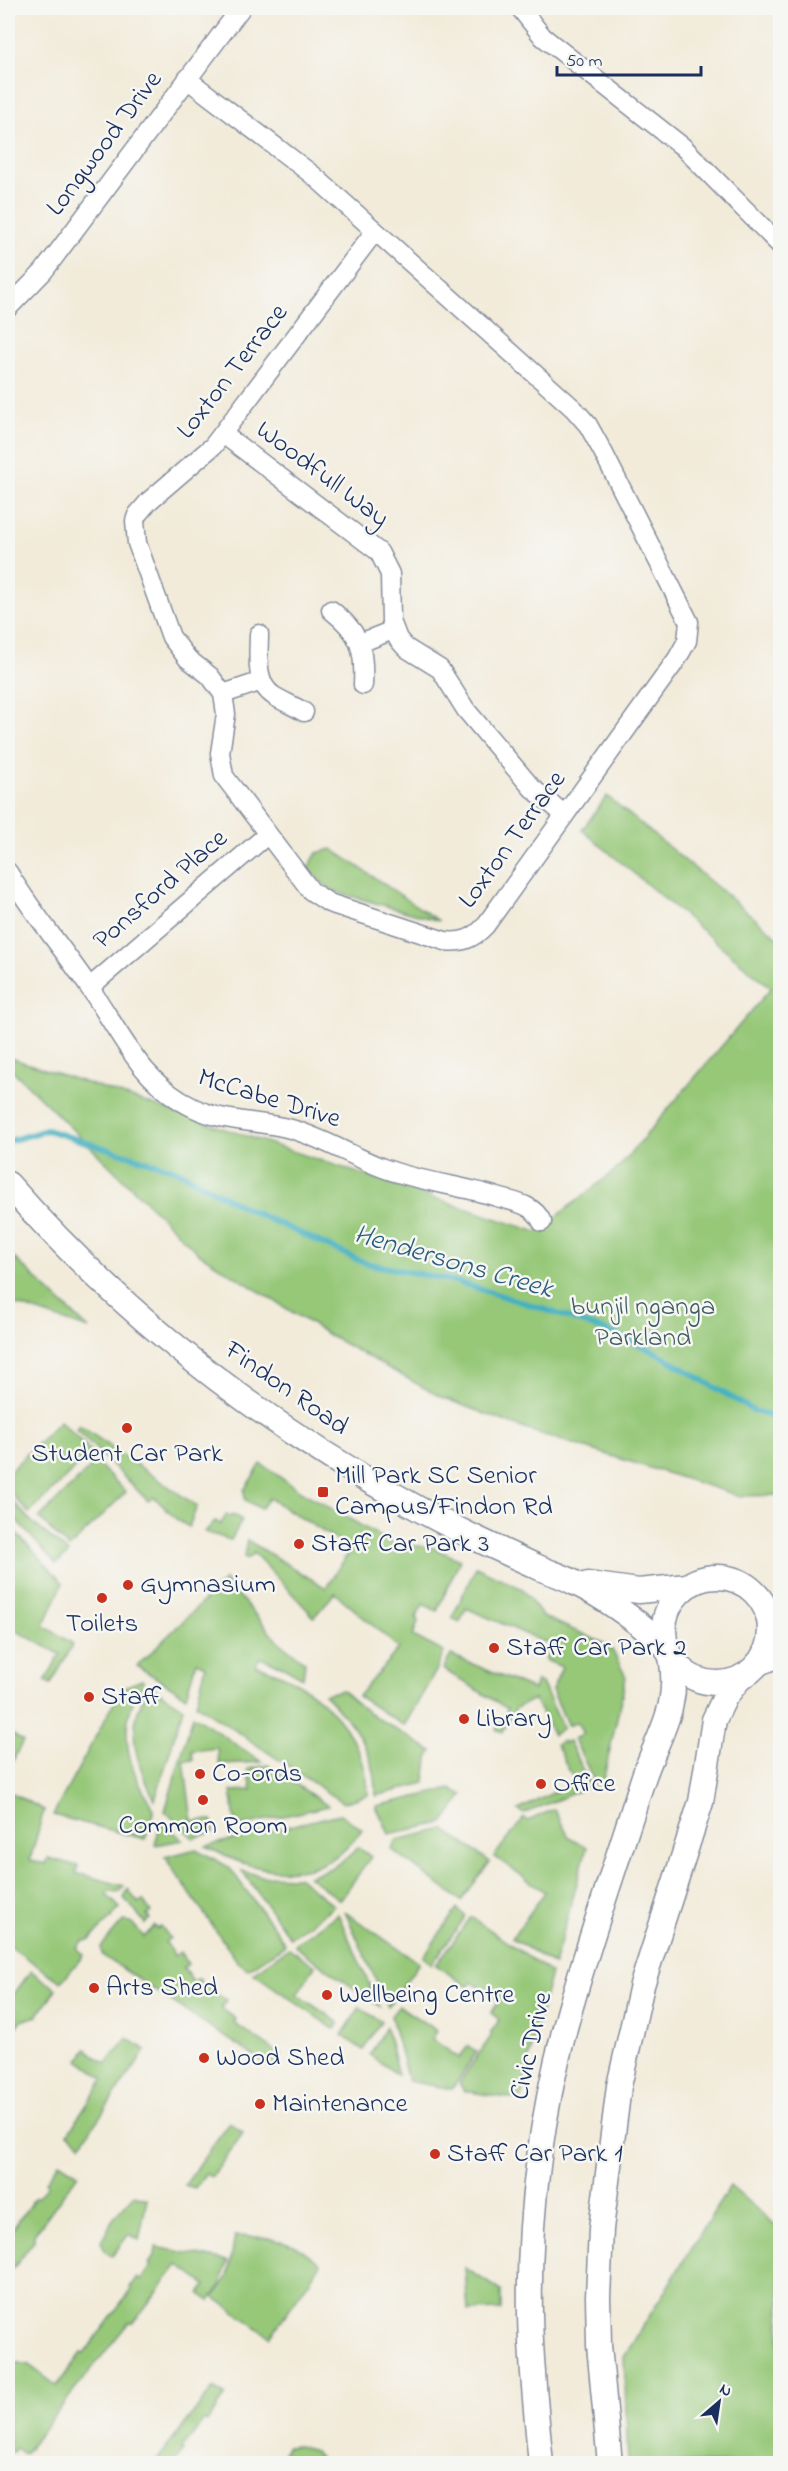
<svg xmlns="http://www.w3.org/2000/svg" width="788" height="2471" font-family="'Indie Flower',sans-serif">
<rect width="100%" height="100%" fill="#f6f6f2"/>
<filter id="ink" filterUnits="userSpaceOnUse"><feTurbulence type="fractalNoise" baseFrequency=".0167" numOctaves="2"/><feDisplacementMap in="SourceGraphic" scale="12" xChannelSelector="R" yChannelSelector="G"/><feConvolveMatrix kernelMatrix="1 2 1 2 8 2 1 2 1" color-interpolation-filters="sRGB"/></filter>
<filter id="wash" filterUnits="userSpaceOnUse"><feTurbulence type="fractalNoise" baseFrequency=".008" numOctaves="4" result="noise"/><feDisplacementMap in="SourceGraphic" scale="24" xChannelSelector="R" yChannelSelector="G"/><feGaussianBlur stdDeviation="1.35" result="paint"/><feColorMatrix in="noise" values="0 0 0 0 0 0 0 0 0 0 0 0 0 0 0 0 0 1.4 0 .05"/><feComposite in="paint" operator="in"/></filter>
<g filter="url(#wash)">
<rect width="100%" height="100%" fill="#f2ebda"/>
<path fill="#96c878" stroke="#587c6b" stroke-width="1.5" d="M607 796 780 939V1495L740 1496 525 1429 441 1397 332 1337 198 1253 8 1066V1057L537 1232 618 1168 771 988 582 830Z
M332 849 439 921 333 891 307 870 317 853Z
M8 1252 89 1329 8 1302Z
M60 1421 92 1452 29 1513 8 1490V1473Z
M79 1425 197 1506 189 1527 177 1520 154 1497 148 1501 76 1429Z
M96 1462 126 1492 69 1548 39 1518Z
M261 1464 302 1492 397 1546H430L460 1560 437 1611 423 1604 416 1618 418 1621 413 1636 444 1652 436 1671 404 1726 358 1696 399 1648 335 1593 314 1617 254 1553 247 1559 244 1557 247 1540 326 1588 351 1549 269 1498 261 1509 245 1500 244 1490Z
M8 1496 32 1522 69 1553 56 1564 8 1511Z
M227 1514 231 1517 232 1514 242 1520 231 1540 205 1532 215 1521 221 1524Z
M8 1524 63 1583 44 1626 73 1644 51 1684 45 1681 60 1654 13 1629 8 1638Z
M476 1567 523 1589 542 1616 610 1646 626 1677 602 1786 596 1785 574 1739 583 1734 577 1722 568 1726 552 1690 562 1667 545 1660 551 1645 466 1608 460 1622 452 1618Z
M225 1580 279 1642 305 1662 303 1678 280 1665 260 1658 255 1665C267 1669 279 1673 290 1679 332 1702 368 1746 368 1795L343 1803 196 1704 206 1666 196 1662 186 1696 137 1666Z
M451 1655 534 1690 537 1681 542 1683 563 1728 553 1735 534 1699 516 1708 502 1733 496 1729 508 1709 443 1669Z
M142 1680 144 1682C114 1725 127 1769 154 1809L145 1839 53 1815 122 1688Z
M150 1686 183 1708 155 1800C134 1760 124 1726 150 1686Z
M342 1690 370 1714 432 1751 428 1759 425 1783 376 1796C377 1753 353 1722 324 1694Z
M193 1715 262 1762 219 1764 217 1748 192 1751 193 1760 184 1761 192 1821 212 1820 214 1832 193 1838 165 1811Z
M8 1732 23 1741 8 1770Z
M562 1741 564 1743 569 1741 589 1783 588 1787 524 1814 518 1810 575 1782 556 1744Z
M268 1765 328 1806 236 1827 231 1791 252 1790 248 1769Z
M451 1789 463 1795 443 1823 389 1834 376 1806Z
M8 1791 44 1810 30 1860 46 1864 48 1858 78 1866 76 1873 124 1886 120 1892 110 1891 106 1894 120 1908 90 1940 82 1941 77 1948 84 1955 61 1982 8 1945Z
M554 1809 569 1837 587 1847 554 1965 512 1938 545 1892 494 1856 524 1818 528 1821Z
M340 1814 362 1829C325 1887 258 1876 206 1846Z
M161 1821 183 1840 155 1845Z
M444 1829 490 1862 461 1901 391 1849 397 1840Z
M358 1847 371 1857 340 1900 308 1876C329 1870 344 1863 358 1847Z
M196 1849 229 1867 285 1943 284 1946 248 1969 237 1961 168 1862 169 1860 165 1857Z
M242 1871 262 1876 298 1877 334 1906 290 1938Z
M128 1889 138 1903 143 1900 151 1912 147 1915 150 1919 146 1924 124 1898Z
M457 1909 466 1916 432 1964 423 1957Z
M345 1912 419 1963 388 2007Z
M338 1914 379 2006 296 1947 295 1944Z
M471 1917 551 1973 535 2032 521 2100 464 2091 459 2083 492 2035 490 2033 500 2020 491 2013 499 2001 472 1982 468 1987 436 1965Z
M123 1921 131 1922 144 1937 155 1926 157 1929 161 1926 170 1938 165 1942 174 1956 180 1952 188 1964 183 1968 193 1982 199 1978 202 1984 226 2000 221 2008 236 2019 234 2023 282 2056 272 2068 102 1955 101 1947Z
M289 1948 315 1966 297 1994 339 2023 334 2029 253 1973Z
M31 1971 56 1989 37 2016 21 2021 8 2040V2002Z
M399 2006 437 2031 432 2039 459 2058 468 2046 477 2052 452 2089 408 2081 391 2016Z
M360 2007 381 2022 363 2050 342 2035Z
M386 2027 398 2075 370 2055Z
M127 2038 146 2050 81 2144 68 2133 104 2079 79 2060 86 2049 106 2064Z
M229 2122 243 2133 212 2177 205 2174 195 2188 185 2185Z
M59 2162 78 2174 34 2235V2241L13 2269 11 2267 8 2271V2241L10 2238 8 2236 35 2197 37 2198 48 2185 46 2182Z
M730 2186 780 2229V2463H628L624 2357Z
M134 2195 147 2199 139 2240 129 2234 112 2256 105 2251 101 2242 115 2216Z
M235 2236 272 2238 297 2246 321 2264 270 2337 214 2297 228 2277Z
M156 2247 228 2261 220 2286 210 2301 200 2294 206 2285 178 2265 133 2323 129 2322 24 2454 18 2449 11 2452 8 2451V2368L14 2362 29 2365 57 2386 81 2353 84 2354 132 2289 130 2287 138 2277 142 2280 151 2266 149 2264 155 2255Z
M465 2268 501 2291V2310L468 2311Z
M213 2388 226 2396 207 2422 204 2420 182 2449 184 2451 174 2463H155Z
M298 2446 314 2451 324 2463H276L287 2447Z"/>
<g fill="none" stroke-linecap="round" stroke-linejoin="round">
<path stroke="#43b0c1" stroke-width="6" d="M9 1141 47 1130 176 1170 247 1209 365 1263 454 1281 544 1309 620 1336 659 1354 754 1411 780 1419"/>
</g>
</g>
<g filter="url(#ink)">
<g fill="none" stroke-linecap="round" stroke-linejoin="round">
<g stroke="#868d9c" stroke-width="21">
<path id="minor" d="M520 8 543 37 683 147 780 245
M187 79 314 176 574 409 588 425 603 452 689 622 687 641 677 659 485 926C473 939 462 943 445 941L329 903 311 891 224 776 220 753 226 714 223 694 210 676 188 659 171 637 137 543 135 521 137 515 149 501 213 446 375 231
M8 308 43 272 241 8
M223 434 379 552 390 574 391 621 398 639 406 648 440 669 466 710 532 788 565 815
M331 610C360 633 365 648 363 685
M259 634C259 655 254 683 274 696 284 702 294 706 304 712
M360 643 393 630
M223 694 262 681
M8 872C32 913 63 948 89 987 121 1032 140 1083 194 1108 225 1123 258 1120 291 1129 323 1138 351 1156 383 1168 420 1182 460 1185 497 1197 514 1202 534 1204 542 1222
M90 987 268 834
M767 1611 780 1615
M756 1667 780 1658"/>
</g>
<g stroke="#868d9c" stroke-width="27">
<path id="major" d="M8 1184C121 1313 259 1421 410 1504 452 1528 496 1548 540 1568 551 1573 563 1576 573 1582 607 1598 638 1622 666 1646
M664 1630a53 53 0 1 1 106 0a53 53 0 1 1-106 0Z
M588 1584 639 1591 687 1586
M541 2464C536 2414 531 2364 530 2315 528 2218 541 2117 566 2024 588 1942 617 1862 642 1782 657 1735 681 1710 671 1656
M610 2464 599 2345 598 2297 601 2229 619 2086 642 1985 701 1802 714 1720 725 1697 740 1678"/>
</g>
<use href="#minor" stroke="#fff" stroke-width="18"/>
<use href="#major" stroke="#fff" stroke-width="24"/>
</g>
</g>
<g fill="#c8321e" stroke="#f6f6f2" stroke-width="2">
<circle cx="127" cy="1428" r="6"/>
<rect x="317" y="1486" width="12" height="12" rx="3"/>
<circle cx="299" cy="1544" r="6"/>
<circle cx="128" cy="1585" r="6"/>
<circle cx="102" cy="1598" r="6"/>
<circle cx="494" cy="1648" r="6"/>
<circle cx="89" cy="1697" r="6"/>
<circle cx="464" cy="1719" r="6"/>
<circle cx="200" cy="1774" r="6"/>
<circle cx="541" cy="1784" r="6"/>
<circle cx="203" cy="1800" r="6"/>
<circle cx="94" cy="1988" r="6"/>
<circle cx="327" cy="1995" r="6"/>
<circle cx="204" cy="2058" r="6"/>
<circle cx="260" cy="2104" r="6"/>
<circle cx="435" cy="2154" r="6"/>
</g>
<g text-anchor="middle" dominant-baseline="central" stroke-width="5" stroke-linejoin="round" paint-order="stroke">
<g font-size="27" fill="#1b2f5e" stroke="#f6f6f2">
<text transform="translate(105 144) rotate(-53)">Longwood Drive</text>
<text transform="translate(233 372) rotate(-52)">Loxton Terrace</text>
<text transform="translate(322 475) rotate(37)">Woodfull Way</text>
<text transform="translate(513 840) rotate(-54)">Loxton Terrace</text>
<text transform="translate(161 890) rotate(-41)">Ponsford Place</text>
<text transform="translate(269 1099) rotate(17)">McCabe Drive</text>
<text transform="translate(286 1389) rotate(35)">Findon Road</text>
<text transform="translate(532 2046) rotate(-77)">Civic Drive</text>
</g>
<g font-size="27" fill="#405d66" stroke="#f6f6f2">
<text x="643" y="1307">bunjil nganga<tspan x="643" dy="31">Parkland</tspan></text>
</g>
<g font-size="27" fill="#1b2f5e" stroke="#f6f6f2" text-anchor="start">
<text x="127" y="1454" text-anchor="middle">Student Car Park</text>
<text x="335" y="1476">Mill Park SC Senior<tspan x="335" dy="31">Campus/Findon Rd</tspan></text>
<text x="311" y="1544">Staff Car Park 3</text>
<text x="140" y="1585">Gymnasium</text>
<text x="102" y="1624" text-anchor="middle">Toilets</text>
<text x="506" y="1648">Staff Car Park 2</text>
<text x="101" y="1697">Staff</text>
<text x="476" y="1719">Library</text>
<text x="212" y="1774">Co-ords</text>
<text x="553" y="1784">Office</text>
<text x="203" y="1826" text-anchor="middle">Common Room</text>
<text x="106" y="1988">Arts Shed</text>
<text x="339" y="1995">Wellbeing Centre</text>
<text x="216" y="2058">Wood Shed</text>
<text x="272" y="2104">Maintenance</text>
<text x="447" y="2154">Staff Car Park 1</text>
</g>
<g font-size="28" font-style="italic" fill="#295c81" stroke="#f6f6f2">
<text transform="translate(453 1263) rotate(16)">Hendersons Creek</text>
</g>
</g>
<rect width="788" height="2471" fill="none" stroke="#f6f6f2" stroke-width="30"/>
<g transform="translate(719 2402) rotate(29)" stroke="#f6f6f2" stroke-width="4.5" paint-order="stroke">
<path d="M0-4.5L10 22L0 15L-10 22Z" fill="#1b2f5e"/>
<text y="-9" font-size="16" font-weight="bold" text-anchor="middle" fill="#1b2f5e">N</text>
</g>
<path d="M557 66v9h144v-9" fill="none" stroke="#1b2f5e" stroke-width="3"/>
<text x="566" y="66" font-size="18" fill="#1b2f5e" stroke="#f6f6f2" stroke-width="4.5" paint-order="stroke">50 m</text>
</svg>
